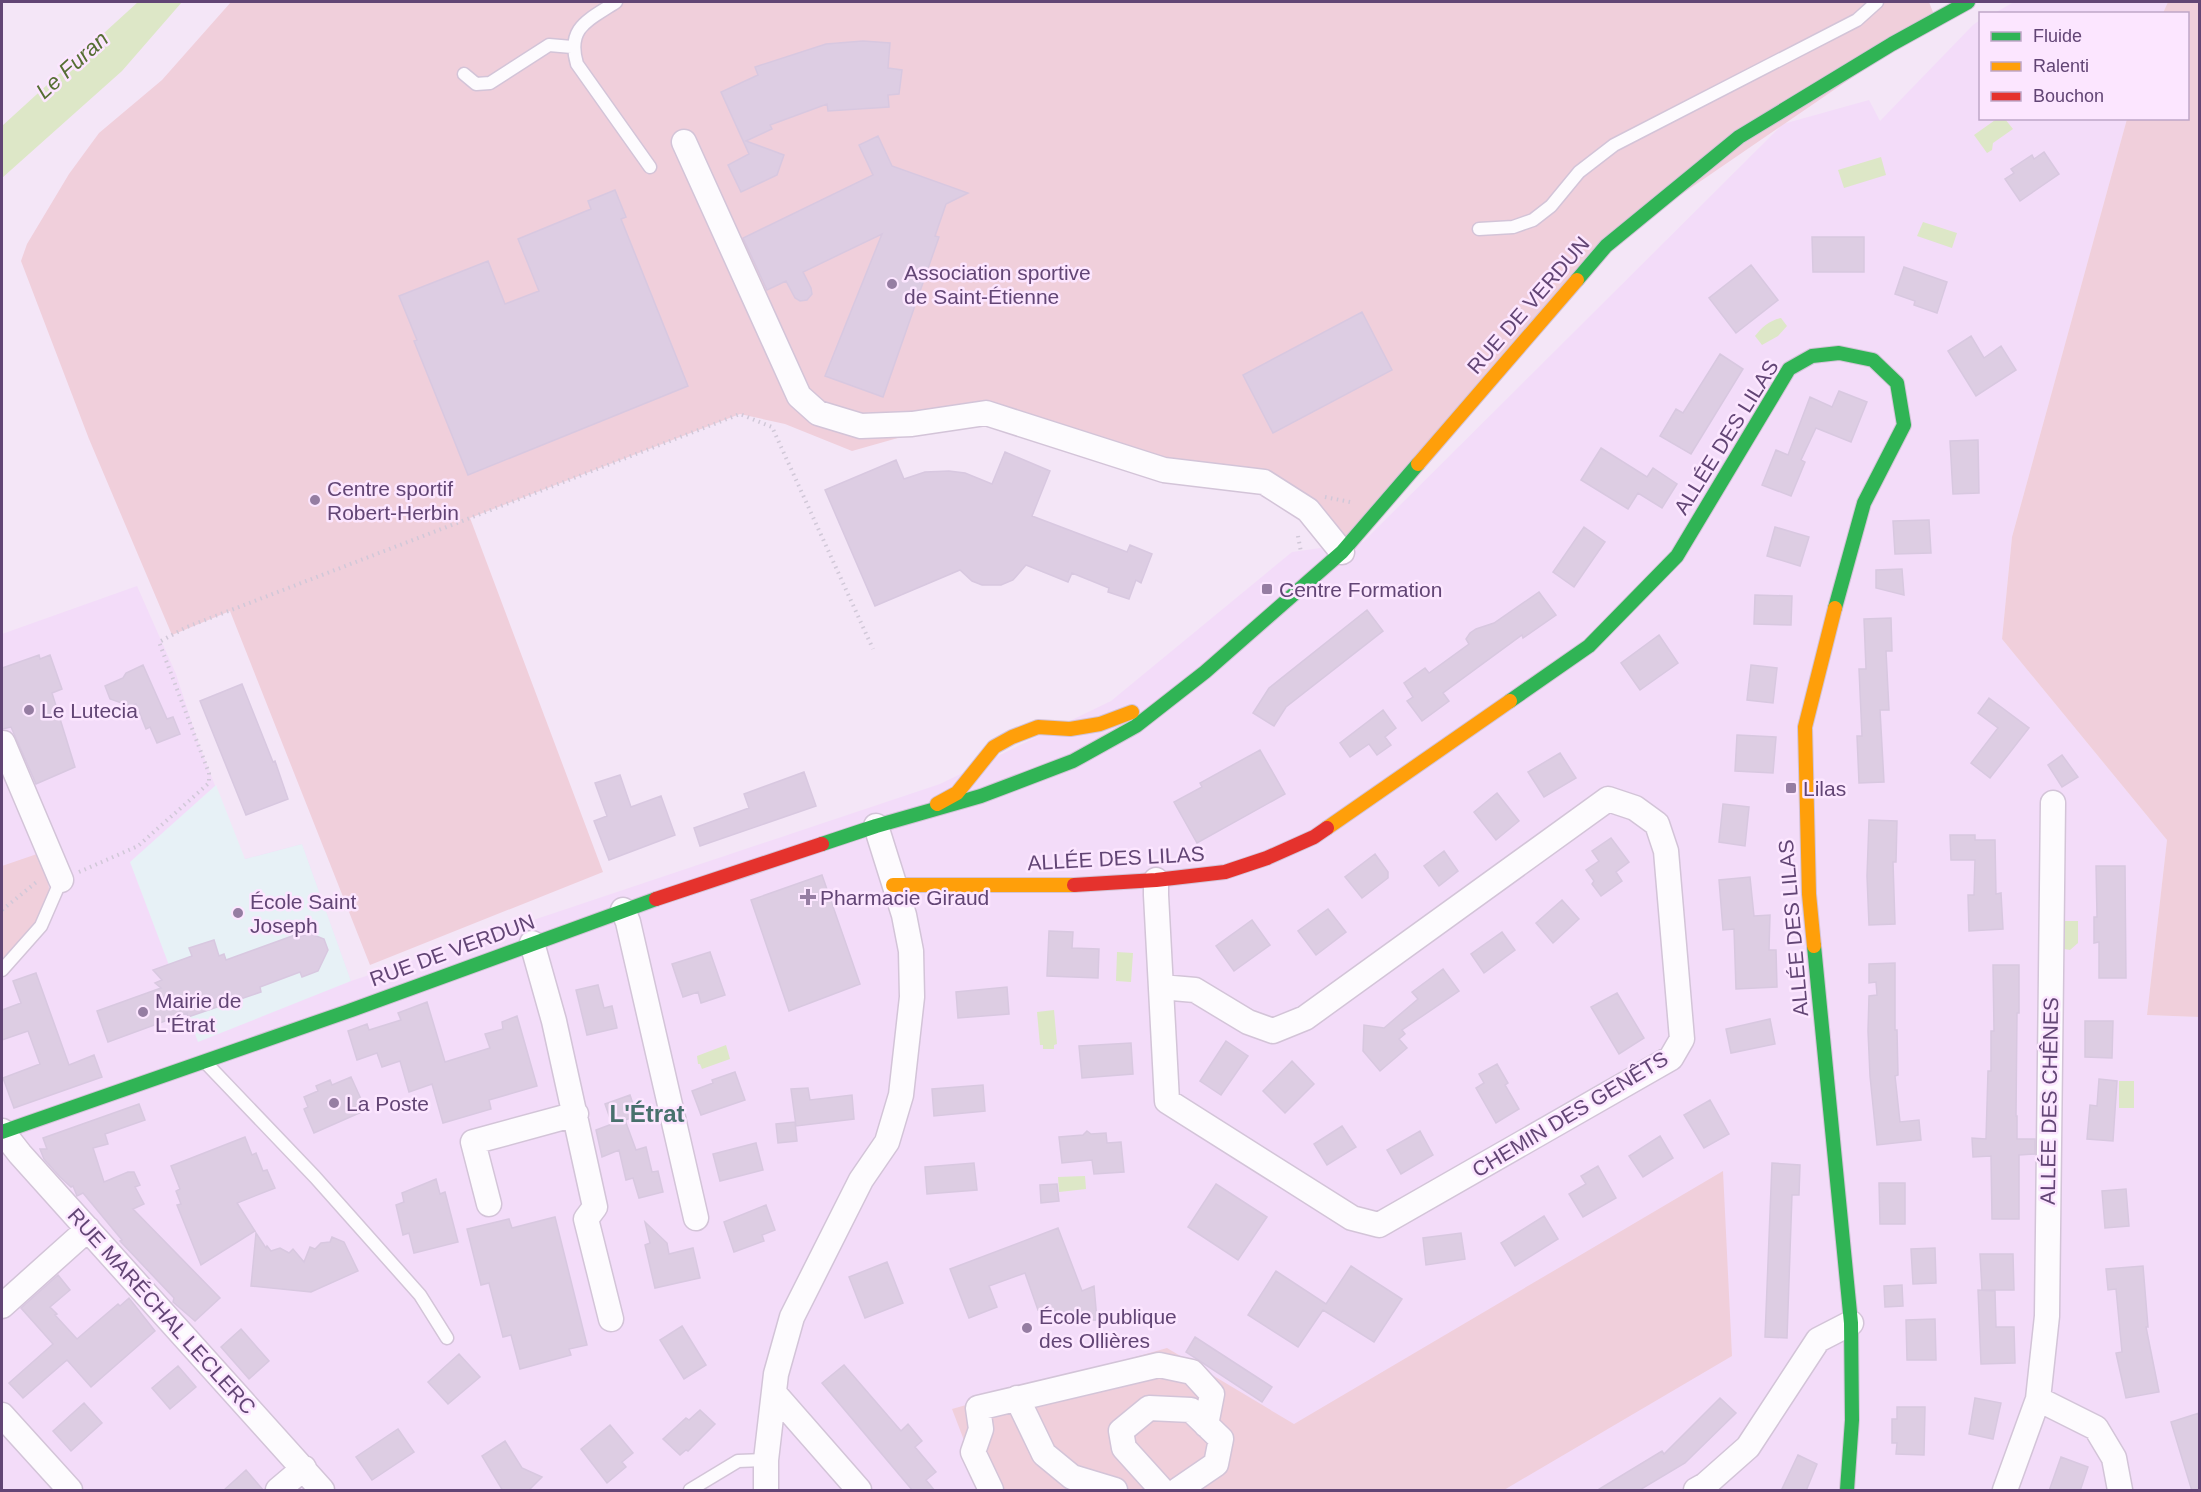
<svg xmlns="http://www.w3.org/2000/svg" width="2201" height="1492" font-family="Helvetica,sans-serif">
<rect width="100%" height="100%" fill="#f4e6f7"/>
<path fill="#f3dcf9" d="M2014 2H2168L2163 13 1993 14Z
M1980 20V118L2127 119 2012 537 2002 639 2167 840 2147 1015 2199 1017V1490H2V634L137 586 176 674 199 745 244 859 302 844 351 981 940 784 1111 701 1292 552 1363 542 1783 124 1869 100 1880 121 1973 25Z"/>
<path fill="#e7f1f6" d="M216 785 245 859 302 844 351 981 198 1042 130 862Z"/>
<path fill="#f0cfdb" d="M231 2H1929L1936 20 1606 246 1342 552 1264 482 1164 470 986 413 852 451 785 424 740 414 470 518 603 872 370 965 230 611 172 635 89 439 21 261 27 244 69 174 99 133 162 80Z
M2168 2H2200L2199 1017 2147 1015 2167 840 2002 639 2012 537 2127 119 2188 118V14L2163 13Z
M37 854C40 862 50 882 49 890 48 914 18 944 2 960V866Z
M1723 1171 1732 1356 1504 1490H983L952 1409 1167 1348 1294 1424Z"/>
<path fill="#dde7c7" d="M138 2H182L122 71 2 178V126Z
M1998 118 2005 119 2013 129 1993 143 1992 150 1987 153 1974 135Z
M1881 157 1886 175 1844 188 1838 170Z
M1923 222 1957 233 1952 248 1917 236Z
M1781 318 1787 326 1778 336 1762 345 1755 336C1761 328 1770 320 1781 318Z
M2065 921H2078V943L2070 950 2064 949Z
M1117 952 1133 953 1131 982 1116 981Z
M1054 1010 1057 1044 1054 1045V1049H1043V1045H1040L1037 1012Z
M726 1045 730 1059 702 1069 700 1064H698L697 1056Z
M2119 1081H2134V1108H2119Z
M1085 1176 1086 1189 1059 1192 1058 1177Z"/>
<path fill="#ddcde3" stroke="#d8c8e0" stroke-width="1.5" d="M863 41 890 43 888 68 902 70 899 94 888 95 889 107 828 111 827 104 770 125 772 129 746 141 784 155 777 175 741 192 728 165 749 154 721 92 758 75 755 67 826 44Z
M878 136 892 166 968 193 946 204 935 236 939 237 883 397 825 376 882 234 803 272 811 288 812 294 807 300 800 301 795 298 786 281 767 290 743 238 873 175 859 145Z
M2044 152 2059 174 2020 201 2005 179 2014 173 2011 169 2032 155 2034 159Z
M615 190 626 217 621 219 688 386 468 475 414 341 417 340 399 296 488 261 505 304 539 291 518 239 591 209 588 201Z
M1812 237H1864V272H1813Z
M1751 265 1778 300 1736 333 1709 298Z
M1904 267 1947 282 1937 313 1914 305 1915 301 1895 294Z
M1362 312 1392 370 1273 433 1243 375Z
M1971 336 1984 358 2001 346 2016 370 1976 396 1948 351Z
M1720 354 1743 369 1691 454 1660 436 1676 409 1683 413Z
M1839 391 1867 402 1851 442 1816 428 1801 460 1805 462 1791 496 1762 485 1776 450 1788 455 1810 397 1832 407Z
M1978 440 1979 493 1953 494 1950 441Z
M1601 448 1647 477 1653 468 1677 484 1662 508 1638 493 1628 509 1581 480Z
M1005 452 1050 471 1032 516 1127 552 1130 545 1152 554 1141 583 1136 580 1129 599 1108 592 1109 588 1072 573 1068 582 1026 565 1013 580 1001 585H982L972 581 960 570 875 606 825 490 896 460 904 479 925 472 949 471 965 473 992 484Z
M1929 520 1931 553 1895 554 1893 521Z
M1584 527 1605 542 1574 587 1553 572Z
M1775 527 1809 537 1800 566 1767 556Z
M1902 569 1904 595 1876 588V570Z
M1539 592 1556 615 1523 638 1522 635 1443 693 1449 701 1422 721 1407 701 1413 697 1404 683 1425 668 1429 673 1469 644 1466 639 1470 633 1476 629 1494 623Z
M1755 595 1792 596 1791 625 1754 624Z
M1367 610 1383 631 1286 707 1274 726 1253 713 1269 688Z
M1891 618 1892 651H1886L1889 710H1880L1884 782 1859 783 1857 736H1862L1859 669H1866L1864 619Z
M1659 635 1678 663 1640 690 1621 663Z
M39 655 40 659 50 655 62 689 52 693 75 767 36 784 11 727 2 729V668Z
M143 665 167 719 173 717 180 734 157 743 150 727 146 729 136 704 130 706 110 699 105 686 123 678 126 673Z
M1751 665 1777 668 1773 703 1747 700Z
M242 684 273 762 275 761 288 799 246 815 200 701Z
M1989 698 2029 728 1990 778 1971 763 1998 728 1978 713Z
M1383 710 1396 728 1385 737 1391 745 1377 755 1369 744 1350 757 1340 743Z
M1737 735 1776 737 1773 773 1735 771Z
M1260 750 1285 794 1197 843 1174 802 1202 787 1200 783Z
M1560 753 1576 778 1544 797 1528 772Z
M2062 755 2078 777 2062 787 2048 765Z
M804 772 816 806 700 846 694 828 749 808 744 794Z
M620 775 631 807 661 796 675 835 609 860 594 821 607 816 595 783Z
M1497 793 1519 821 1496 840 1474 812Z
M1723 804 1749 807 1745 846 1719 842Z
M1869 820 1897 821 1896 862H1893L1895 924 1869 925 1867 876Z
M1950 835H1975V840H1995L1996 894 2001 893 2003 929 1969 931 1968 895H1974L1975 860H1951Z
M1611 838 1629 862 1616 872 1622 881 1601 896 1592 884 1594 881 1586 870 1599 861 1592 851Z
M1444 851 1458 871 1439 886 1424 866Z
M1375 854 1388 872V878L1362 898 1345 877Z
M2096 866H2125L2126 978H2099V942L2094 943V917H2097Z
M822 875 860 984 789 1011 751 900Z
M1750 877 1754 916 1770 915 1769 950H1776L1777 987 1736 989 1734 929 1723 930 1719 880Z
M1562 900 1579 919 1553 943 1536 923Z
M1328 909 1346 932 1316 955 1298 931Z
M1252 920 1270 945 1234 971 1216 946Z
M1049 931 1073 932 1072 948 1099 949 1098 978 1047 976Z
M1502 932 1515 950 1484 973 1471 954Z
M311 934 324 939 328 950 318 971 302 977 300 972 260 987 261 992 188 1017 187 1013 108 1042 97 1011 161 988 155 983 162 980 153 970 192 956 189 948 214 940 219 956 224 954 226 960 295 935 296 937Z
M710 952 725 995 701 1003 698 992 683 997 672 964Z
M1895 963V1030H1897L1898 1075 1895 1076 1900 1122 1919 1120 1921 1140 1877 1145 1870 1076 1868 1031 1869 996 1877 995 1876 982 1869 983V964Z
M1993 965H2019V1013H2017L2016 1116H2017V1139H2035V1154L2019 1155V1219H1992L1991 1156 1973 1157 1972 1138 1986 1139 1988 1071H1991V1031H1994Z
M1443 969 1459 991 1402 1030 1405 1034 1399 1039 1407 1048 1380 1071 1363 1051 1364 1025 1384 1028 1418 999 1412 992Z
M36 973 69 1065 94 1055 102 1077 14 1108 3 1078 40 1064 28 1031 2 1040V1010L21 1003 13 981Z
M598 985 604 1008 612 1006 617 1028 587 1035 576 990Z
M1007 987 1009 1014 958 1018 956 992Z
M1617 993 1644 1038 1619 1054 1591 1007Z
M427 1002 445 1062 490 1048 485 1034 503 1029 502 1022 517 1016 537 1086 489 1100 491 1109 443 1123 432 1084 409 1092 400 1061 382 1067 377 1053 357 1060 348 1031 367 1024 369 1030 401 1020 398 1013Z
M1770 1019 1775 1044 1731 1053 1726 1029Z
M2085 1021H2113L2112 1058 2085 1057Z
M1226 1041 1248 1056 1221 1095 1200 1081Z
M1131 1043 1133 1074 1082 1078 1079 1046Z
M1292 1061 1314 1084 1285 1113 1263 1091Z
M1497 1064 1508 1083 1505 1085 1519 1109 1496 1123 1476 1088 1484 1083 1479 1074Z
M735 1072 745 1100 701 1115 692 1091 713 1083 712 1080Z
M351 1077 366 1110 314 1133 304 1109 308 1107 304 1097 318 1091 316 1086 330 1080 332 1085Z
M2099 1079 2117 1081 2113 1141 2087 1139 2090 1105 2097 1106Z
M983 1085 985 1111 934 1116 932 1089Z
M808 1088 810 1100 852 1095 854 1119 796 1126 791 1089Z
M630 1095 637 1116 625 1120 636 1150 646 1147 652 1172 658 1171 663 1192 639 1198 633 1178 626 1180 619 1150 602 1157 596 1130 612 1124 605 1104Z
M1710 1100 1729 1134 1704 1148 1684 1115Z
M139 1104 145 1120 105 1134 108 1144 93 1148 104 1182 128 1172H134L140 1185 135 1187 144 1204 133 1209 220 1298 195 1321 173 1302 174 1298 120 1241 122 1240 83 1193 77 1196 73 1186 71 1187 60 1177 44 1159 40 1149H47L43 1138Z
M795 1122 797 1141 778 1143 776 1124Z
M1342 1126 1356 1147 1327 1165 1314 1144Z
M1087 1131 1091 1134 1106 1133 1107 1143 1121 1142 1124 1172 1094 1174 1092 1160 1062 1163 1059 1137 1083 1135Z
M1420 1131 1433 1155 1401 1174 1387 1150Z
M1660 1136 1673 1158 1643 1177 1629 1156Z
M245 1137 252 1155 256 1153 263 1171 267 1170 275 1188 237 1203 255 1231 201 1265 177 1205 181 1204 176 1191 180 1189 171 1166Z
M756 1143 763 1170 720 1181 713 1154Z
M974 1163 977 1190 927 1194 925 1167Z
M1772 1163 1800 1165 1799 1195H1792L1787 1338 1765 1337Z
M1598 1166 1616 1198 1583 1217 1569 1194 1586 1184 1581 1176Z
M436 1179 440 1194 445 1192 458 1242 414 1253 409 1233 403 1235 396 1205 404 1202 402 1193Z
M1879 1183H1905V1224H1880Z
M1057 1184 1059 1201 1041 1203 1040 1185Z
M1216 1184 1267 1217 1238 1260 1188 1227Z
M2126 1189 2129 1226 2105 1228 2102 1191Z
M766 1205 775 1230 762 1235 764 1241 734 1252 724 1222Z
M1544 1216 1558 1239 1515 1266 1501 1243Z
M555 1217 587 1345 569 1349 571 1355 520 1369 511 1335 503 1337 489 1283 481 1285 467 1229 509 1219 512 1228Z
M645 1222 667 1243 669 1254 693 1248 700 1278 655 1288 645 1245 650 1243Z
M1058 1228 1082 1291 1094 1286 1097 1320 1055 1321 1046 1307 1038 1310 1025 1273 989 1286 997 1307 969 1318 950 1269Z
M256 1233 266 1248 267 1246 271 1251 280 1248 289 1253 293 1249 304 1262 310 1247 315 1249 321 1243 330 1242 332 1237 344 1242 358 1271 311 1292 251 1286Z
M1461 1233 1465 1259 1426 1265 1423 1238Z
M1935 1248 1936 1283 1913 1284 1911 1249Z
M1980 1254H2013L2014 1290H1982Z
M887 1262 903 1303 865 1318 849 1277Z
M1351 1266 1402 1299 1374 1342 1323 1310 1298 1347 1248 1315 1276 1271 1326 1304Z
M2143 1266 2148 1327H2146L2159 1392 2126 1398 2116 1353 2122 1352 2116 1289 2108 1290 2106 1269Z
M58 1275 70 1290 50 1307 57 1314 55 1315 77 1339 118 1304 120 1306 129 1298 155 1331 91 1387 67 1360 23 1398 9 1383 53 1344 21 1308Z
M1902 1285 1903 1306 1885 1307 1884 1286Z
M1978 1290 1995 1291 1996 1327H2014L2015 1363 1981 1364Z
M1935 1319 1936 1360H1907L1906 1320Z
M682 1326 706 1365 684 1379 660 1340Z
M241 1329 269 1361 249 1379 221 1347Z
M1195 1337 1272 1387 1262 1402 1186 1352Z
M459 1354 480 1377 448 1404 428 1382Z
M844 1365 901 1431 908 1424 922 1441 915 1447 936 1472 926 1480 935 1491H913L822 1383Z
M178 1366 196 1387 170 1409 152 1388Z
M1720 1398 1736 1413 1685 1463 1638 1491H1596L1662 1451 1664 1454Z
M1975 1398 2001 1403 1993 1439 1969 1434Z
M84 1403 102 1423 71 1451 53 1431Z
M1897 1407H1925L1924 1455 1896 1454 1897 1443H1892V1419H1897Z
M700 1410 715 1424 688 1451 686 1450 680 1455 663 1439 686 1418 689 1420Z
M2199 1413V1491H2192L2171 1422Z
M610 1425 633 1453 622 1462 626 1467 607 1483 581 1449Z
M398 1429 414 1452 372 1480 356 1457Z
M505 1441 522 1468 542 1477 528 1491H503L482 1456Z
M1798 1455 1817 1464 1806 1491H1781Z
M2061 1457 2088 1467 2080 1491H2049Z
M246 1470 264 1491H223Z"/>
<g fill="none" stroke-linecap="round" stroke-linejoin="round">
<g stroke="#d3c4d8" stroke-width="15">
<path id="lane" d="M616 2C589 20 566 27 577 64L650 167
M464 74 476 84 490 83 549 45 572 47
M1479 229 1513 227 1533 220 1551 206 1579 172 1614 145 1857 20 1877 2
M2 970 41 926 61 880
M206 1063 315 1177 420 1295 447 1338
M690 1490 738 1461 766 1460"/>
</g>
<g stroke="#d3c4d8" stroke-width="27">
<path id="street" d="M684 142 799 396 818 413 861 426 912 424 986 413 1164 470 1264 482 1308 510 1342 552
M2 743H3L61 880
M1156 880V895L1167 1101 1352 1218 1379 1225 1671 1058 1682 1039 1666 851 1657 824 1635 808 1608 799 1305 1018 1273 1031 1248 1022 1195 990 1161 987
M623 910 628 922 696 1218
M532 943 554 1021 595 1207 586 1219 611 1319
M2 1131 20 1154 322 1490
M489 1204 473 1142 576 1114
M2 1306 88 1229
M774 1393 859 1490
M1017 1398 1044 1454 1072 1477 1115 1490
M2038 1399 2096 1428 2114 1458 2120 1490
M2 1415 70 1490
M278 1490 304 1468
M766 1490V1460L776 1374 792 1317 861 1180 887 1142 901 1095 912 997 911 951 904 915 876 826
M991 1490 973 1452 981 1429 978 1408 1159 1365 1192 1372 1212 1394 1206 1425
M1162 1490 1124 1448 1121 1431 1149 1408 1191 1410 1221 1439 1216 1464 1178 1490
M1696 1490 1705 1485 1748 1447 1818 1340 1851 1323
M2005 1490 2038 1399 2047 1316 2053 803"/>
</g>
<g stroke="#d2c3d7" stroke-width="16">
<path id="fast" d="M1577 280 1606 246 1739 137 1892 44 1968 2
M1510 701 1589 646 1677 556 1789 369 1812 356 1839 353 1873 360 1897 383 1904 425 1864 503 1835 608
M822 844 876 826 981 796 1073 761 1136 726 1205 672 1342 552 1418 464
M1814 946 1851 1323 1852 1420 1847 1490
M2 1132 346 1012 656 899"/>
</g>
<g stroke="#d2c3d7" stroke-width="16">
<path id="slow" d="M1418 464 1577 280
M937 804 957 793 994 747 1012 737 1038 727 1070 729 1100 724 1132 712
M1327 828 1510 701
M893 885H1074
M1814 946 1809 894 1805 727 1835 608"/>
</g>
<g stroke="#d2c3d7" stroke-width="16">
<path id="jam" d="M1074 885 1156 880 1225 872 1267 858 1314 837 1327 828
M656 899 822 844"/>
</g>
<path stroke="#d1c8d8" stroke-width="4" stroke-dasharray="1.5 4.5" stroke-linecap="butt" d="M1325 497 1350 502
M1298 536 1301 552
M79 872 138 846 209 783V773L159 642 187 627 740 414 772 427 873 649
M2 910 39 880"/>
<use href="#lane" stroke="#fdfbfe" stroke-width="12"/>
<use href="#street" stroke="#fdfbfe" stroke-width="24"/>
<use href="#fast" stroke="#30b455" stroke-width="14"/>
<use href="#slow" stroke="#ff9f0a" stroke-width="14"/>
<use href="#jam" stroke="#e5322d" stroke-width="14"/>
</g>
<g fill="#957da2" stroke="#fce6ff" stroke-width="2">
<circle cx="892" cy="284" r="6"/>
<circle cx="315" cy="500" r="6"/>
<rect x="1261" y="583" width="12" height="12" rx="3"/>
<circle cx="29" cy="710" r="6"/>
<rect x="1785" y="782" width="12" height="12" rx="3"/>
<path d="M805 888h6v6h6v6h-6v6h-6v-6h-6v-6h6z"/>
<circle cx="238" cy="913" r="6"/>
<circle cx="143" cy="1012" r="6"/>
<circle cx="334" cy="1103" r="6"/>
<circle cx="1027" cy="1328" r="6"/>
</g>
<g text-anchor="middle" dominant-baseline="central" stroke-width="5" stroke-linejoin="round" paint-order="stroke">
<g font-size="21" fill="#624575" stroke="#fce6ff" text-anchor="start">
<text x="904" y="272">Association sportive<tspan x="904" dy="24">de Saint-Étienne</tspan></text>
<text x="327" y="488">Centre sportif<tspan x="327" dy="24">Robert-Herbin</tspan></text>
<text x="1279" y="589">Centre Formation</text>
<text x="41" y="710">Le Lutecia</text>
<text x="1803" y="788">Lilas</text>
<text x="820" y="897">Pharmacie Giraud</text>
<text x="250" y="901">École Saint<tspan x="250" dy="24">Joseph</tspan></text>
<text x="155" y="1000">Mairie de<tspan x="155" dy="24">L'Étrat</tspan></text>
<text x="346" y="1103">La Poste</text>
<text x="1039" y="1316">École publique<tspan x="1039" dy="24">des Ollières</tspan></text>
</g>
<g font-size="21" fill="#624575" stroke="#fce6ff">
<text transform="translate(1528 305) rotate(-49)">RUE DE VERDUN</text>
<text transform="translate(1726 437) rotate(-58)">ALLÉE DES LILAS</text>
<text transform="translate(1116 858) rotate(-3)">ALLÉE DES LILAS</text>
<text transform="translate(1793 928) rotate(-95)">ALLÉE DES LILAS</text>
<text transform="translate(452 950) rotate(-20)">RUE DE VERDUN</text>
<text transform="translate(2049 1101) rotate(-89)">ALLÉE DES CHÊNES</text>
<text transform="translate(1570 1114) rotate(-31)">CHEMIN DES GENÊTS</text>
<text transform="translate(162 1311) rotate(48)">RUE MARÉCHAL LECLERC</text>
</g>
<g font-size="22" font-style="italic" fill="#556e33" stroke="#fce6ff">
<text transform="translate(72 65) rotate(-42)">Le Furan</text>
</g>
<g font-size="24" font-weight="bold" fill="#48706d" stroke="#fce6ff">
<text x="647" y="1113">L'Étrat</text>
</g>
</g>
<rect width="2201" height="1492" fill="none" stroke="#624575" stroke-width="6"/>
<rect x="1979" y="12" width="210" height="108" fill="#fce6ff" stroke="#bea6c8" stroke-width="1.5"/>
<rect x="1991" y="32" width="30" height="9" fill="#30b455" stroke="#bea6c8" stroke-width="1.5"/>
<text x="2033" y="42" font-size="18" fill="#624575">Fluide</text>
<rect x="1991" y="62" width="30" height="9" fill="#ff9f0a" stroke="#bea6c8" stroke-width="1.5"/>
<text x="2033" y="72" font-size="18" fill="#624575">Ralenti</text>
<rect x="1991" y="92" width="30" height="9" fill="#e5322d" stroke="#bea6c8" stroke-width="1.5"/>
<text x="2033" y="102" font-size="18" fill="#624575">Bouchon</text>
</svg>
